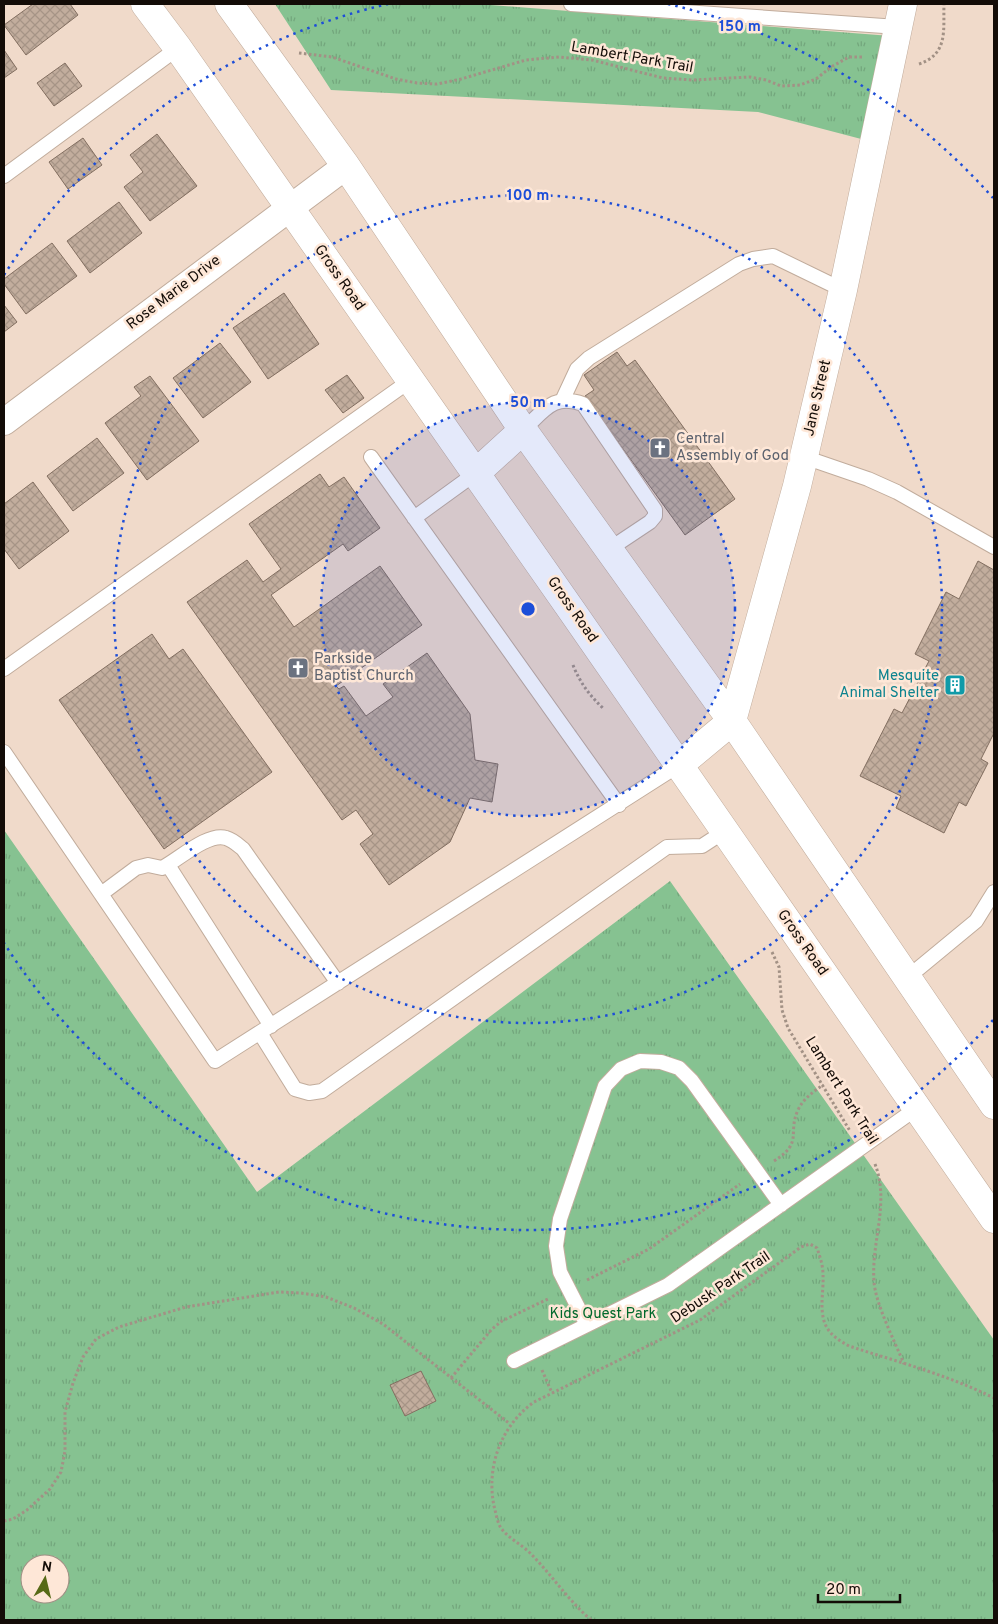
<svg xmlns="http://www.w3.org/2000/svg" width="998" height="1624" font-family="Overpass,sans-serif">
<defs>
<pattern id="park-tufts" width="24" height="20" patternUnits="userSpaceOnUse" patternTransform="scale(1.25)"><rect width="24" height="20" fill="#86c291"/><path d="M3 7l-1-3M5 7V3M7 7l1-3M15 17l-1-3M17 17v-4M19 17l1-3" fill="none" stroke="#73a67c"/></pattern>
<pattern id="building-cross-hatch" width="8" height="8" patternUnits="userSpaceOnUse" patternTransform="scale(1.25)"><rect width="8" height="8" fill="#c2ad9d"/><path d="M0 0l8 8M0 8l8-8" fill="none" stroke="#a69486"/></pattern>
</defs>
<rect width="100%" height="100%" fill="#f0daca"/>
<path fill="url(#park-tufts)" fill-rule="evenodd" d="M275 4H478L891 36 865 140 758 112 331 90Z
M4 830 257 1192 670 881 994 1340V1620H4ZM30 1564H60V1594H30Z"/>
<path fill="url(#building-cross-hatch)" stroke="#826e60" d="M33 4H70L78 15 26 55 4 25Z
M4 50 17 69 4 78Z
M65 63 82 86 54 106 37 83Z
M157 134 197 186 150 221 124 187 143 172 130 155Z
M83 138 102 165 68 189 49 162Z
M119 202 142 233 90 273 67 241Z
M52 243 77 276 26 314 4 284V279Z
M284 293 319 344 268 379 233 328Z
M4 305 17 322 4 332Z
M220 343 251 382 203 418 173 378Z
M617 352 627 366 635 360 735 499 685 535 585 396 594 390 584 375Z
M347 375 364 398 343 413 325 390Z
M150 376 199 441 147 480 105 423 141 396 134 387Z
M97 438 124 473 73 511 47 476Z
M320 474 329 487 344 477 380 528 348 551 343 544 271 595 294 627 380 566 422 625 336 686 339 689 344 686 366 716 393 697 383 684 427 653 470 714 475 760 498 764 492 802 470 798 450 842 389 885 360 844 373 834 356 810 342 820 187 602 247 560 263 582 281 569 249 524Z
M33 482 69 531 19 569 4 549V504Z
M978 561 994 570V733L981 759 988 763 966 806 959 802 944 833 896 808 901 796 860 776 894 709 902 713 929 661 915 654 946 592 959 599Z
M152 634 169 659 183 649 272 772 164 849 59 700Z
M421 1371 436 1401 405 1416 390 1385Z"/>
<g fill="none" stroke-linecap="round" stroke-linejoin="round">
<g stroke="#c1ac9c" stroke-width="16">
<path id="lane" d="M571 4 898 27
M4 176 178 48
M563 399 577 369 589 358 739 264 753 259 773 256 843 290
M523 430C544 411 553 393 583 404L655 510V516L650 522 608 550
M371 457 619 805
M804 457 868 479 897 492 994 547
M414 518 476 473
M4 669 411 380
M4 752 215 1061 679 765
M168 865 271 1026
M101 894 136 868 148 865 162 868C178 860 208 832 226 838 233 840 238 845 243 849L338 983
M907 978 976 921 994 892
M260 1033 295 1089 309 1093 322 1091 667 847 702 846 725 831
M587 1325 560 1272 556 1246 560 1219 605 1086 621 1069 640 1061 661 1062 679 1068 692 1081 781 1205
M514 1361 668 1285 917 1108"/>
</g>
<g stroke="#c1ac9c" stroke-width="28">
<path id="street" d="M4 422 346 166"/>
</g>
<g stroke="#c1ac9c" stroke-width="29">
<path id="secondary" d="M145 4 178 48 572 611 994 1219
M229 4 346 166 523 430 732 721 994 1105
M476 473 523 430
M679 765 732 721 797 486 843 290 903 4"/>
</g>
<path stroke="#a29185" stroke-width="3" stroke-dasharray="2.5 2.5" stroke-linecap="butt" d="M299 53 332 57 396 79 417 83 437 84 461 79 526 60 559 57 592 60 663 78 692 80 750 77 766 80 781 86 800 85 816 79 831 67 849 57H863
M919 64C949 54 943 29 944 4
M573 665C580 683 590 696 604 709
M772 952 779 967 782 1010 788 1028 850 1131
M774 1161C804 1142 787 1134 798 1110 803 1099 813 1092 823 1085
M875 1164C890 1203 871 1242 874 1281 875 1303 895 1342 904 1364
M587 1280 649 1249 740 1184
M542 1370 552 1393
M451 1378 492 1329 502 1321 550 1298
M4 1521 13 1519 27 1510 50 1489 61 1472 65 1451V1412L73 1383 83 1357 96 1339 119 1327 186 1307 279 1292 301 1293 326 1297 354 1308 383 1324 510 1424
M591 1620C568 1600 551 1574 530 1553 521 1544 508 1538 501 1528 497 1522 496 1513 494 1506 486 1466 501 1426 534 1402L700 1320 801 1247 810 1244 817 1248C820 1257 823 1265 823 1275 824 1293 817 1317 830 1332 835 1338 842 1342 849 1346 898 1362 948 1375 994 1398"/>
<use href="#lane" stroke="#fff" stroke-width="14"/>
<use href="#street" stroke="#fff" stroke-width="26"/>
<use href="#secondary" stroke="#fff" stroke-width="28"/>
</g>
<circle cx="528" cy="609" r="207" fill="#1d4ed8" fill-opacity=".12"/>
<g fill="none" stroke="#1d4ed8" stroke-width="2.5" stroke-dasharray="2.5 5">
<circle cx="528" cy="609" r="207"/>
<circle cx="528" cy="609" r="414"/>
<path d="M993 1020A621 621 0 0 1 4 943M4 275A621 621 0 0 1 388 4M668 4A621 621 0 0 1 993 198"/>
</g>
<defs>
<g id="church-square" transform="scale(1.125)"><rect x="-9" y="-9" width="18" height="18" rx="4" fill="#6b7280" stroke="#fee7d7"/><path d="M-1.2-6h2.4v3.5h3.3v2.4h-3.3V6h-2.4V-.1h-3.3v-2.4h3.3Z" fill="#fff"/></g>
<g id="building-square" transform="scale(1.125)"><rect x="-9" y="-9" width="18" height="18" rx="4" fill="#0f9aa8" stroke="#fee7d7"/><path d="M-4-6H4V6H1V3H-1V6H-4ZM-2.5-4.3h1.7v1.8h-1.7ZM.8-4.3h1.7v1.8H.8ZM-2.5-1h1.7V.8h-1.7ZM.8-1h1.7V.8H.8Z" fill="#fff"/></g>
</defs>
<g fill-rule="evenodd">
<use href="#church-square" x="660" y="448"/>
<use href="#church-square" x="298" y="668"/>
<use href="#building-square" x="955" y="685"/>
</g>
<g text-anchor="middle" dominant-baseline="central" stroke-width="5" stroke-linejoin="round" paint-order="stroke">
<g font-size="15" fill="#130c07" stroke="#fee7d7">
<text transform="translate(632 58) rotate(10)">Lambert Park Trail</text>
<text transform="translate(339 278) rotate(55)">Gross Road</text>
<text transform="translate(174 293) rotate(-37)">Rose Marie Drive</text>
<text transform="translate(818 398) rotate(-77)">Jane Street</text>
<text transform="translate(572 610) rotate(55)">Gross Road</text>
<text transform="translate(802 943) rotate(55)">Gross Road</text>
<text transform="translate(841 1091) rotate(58)">Lambert Park Trail</text>
<text transform="translate(721 1288) rotate(-34)">Debusk Park Trail</text>
</g>
<g font-size="15" fill="#5b616d" stroke="#fee7d7" text-anchor="start">
<text x="676" y="439">Central<tspan x="676" dy="17">Assembly of God</tspan></text>
<text x="314" y="659">Parkside<tspan x="314" dy="17">Baptist Church</tspan></text>
</g>
<g font-size="15" fill="#0d838f" stroke="#fee7d7" text-anchor="end">
<text x="939" y="676">Mesquite<tspan x="939" dy="17">Animal Shelter</tspan></text>
</g>
<g font-size="15" fill="#00692c" stroke="#fee7d7">
<text x="603" y="1314">Kids Quest Park</text>
</g>
</g>
<circle cx="528" cy="609" r="8" fill="#1d4ed8" stroke="#fee7d7" stroke-width="2.5"/>
<g font-size="15" text-anchor="middle" font-weight="bold" fill="#1d4ed8" stroke="#fee7d7" stroke-width="5" stroke-linejoin="round" paint-order="stroke">
<text x="740" y="31">150 m</text>
<text x="528" y="200">100 m</text>
<text x="528" y="407">50 m</text>
</g>
<rect width="998" height="1624" fill="none" stroke="#130c07" stroke-width="10"/>
<g transform="translate(45 1579) rotate(8)"><circle r="24" fill="#fee7d7" stroke="#a08f84"/>
<path d="M0-4L9 19L0 12L-9 19Z" fill="#576a17"/>
<text y="-8" font-size="14" font-weight="bold" text-anchor="middle" fill="#130c07">N</text>
</g>
<path d="M818 1594v8h82v-8" fill="none" stroke="#130c07" stroke-width="2.5"/>
<text x="826" y="1594" font-size="15" fill="#130c07" stroke="#fee7d7" stroke-width="4" paint-order="stroke">20 m</text>
</svg>
